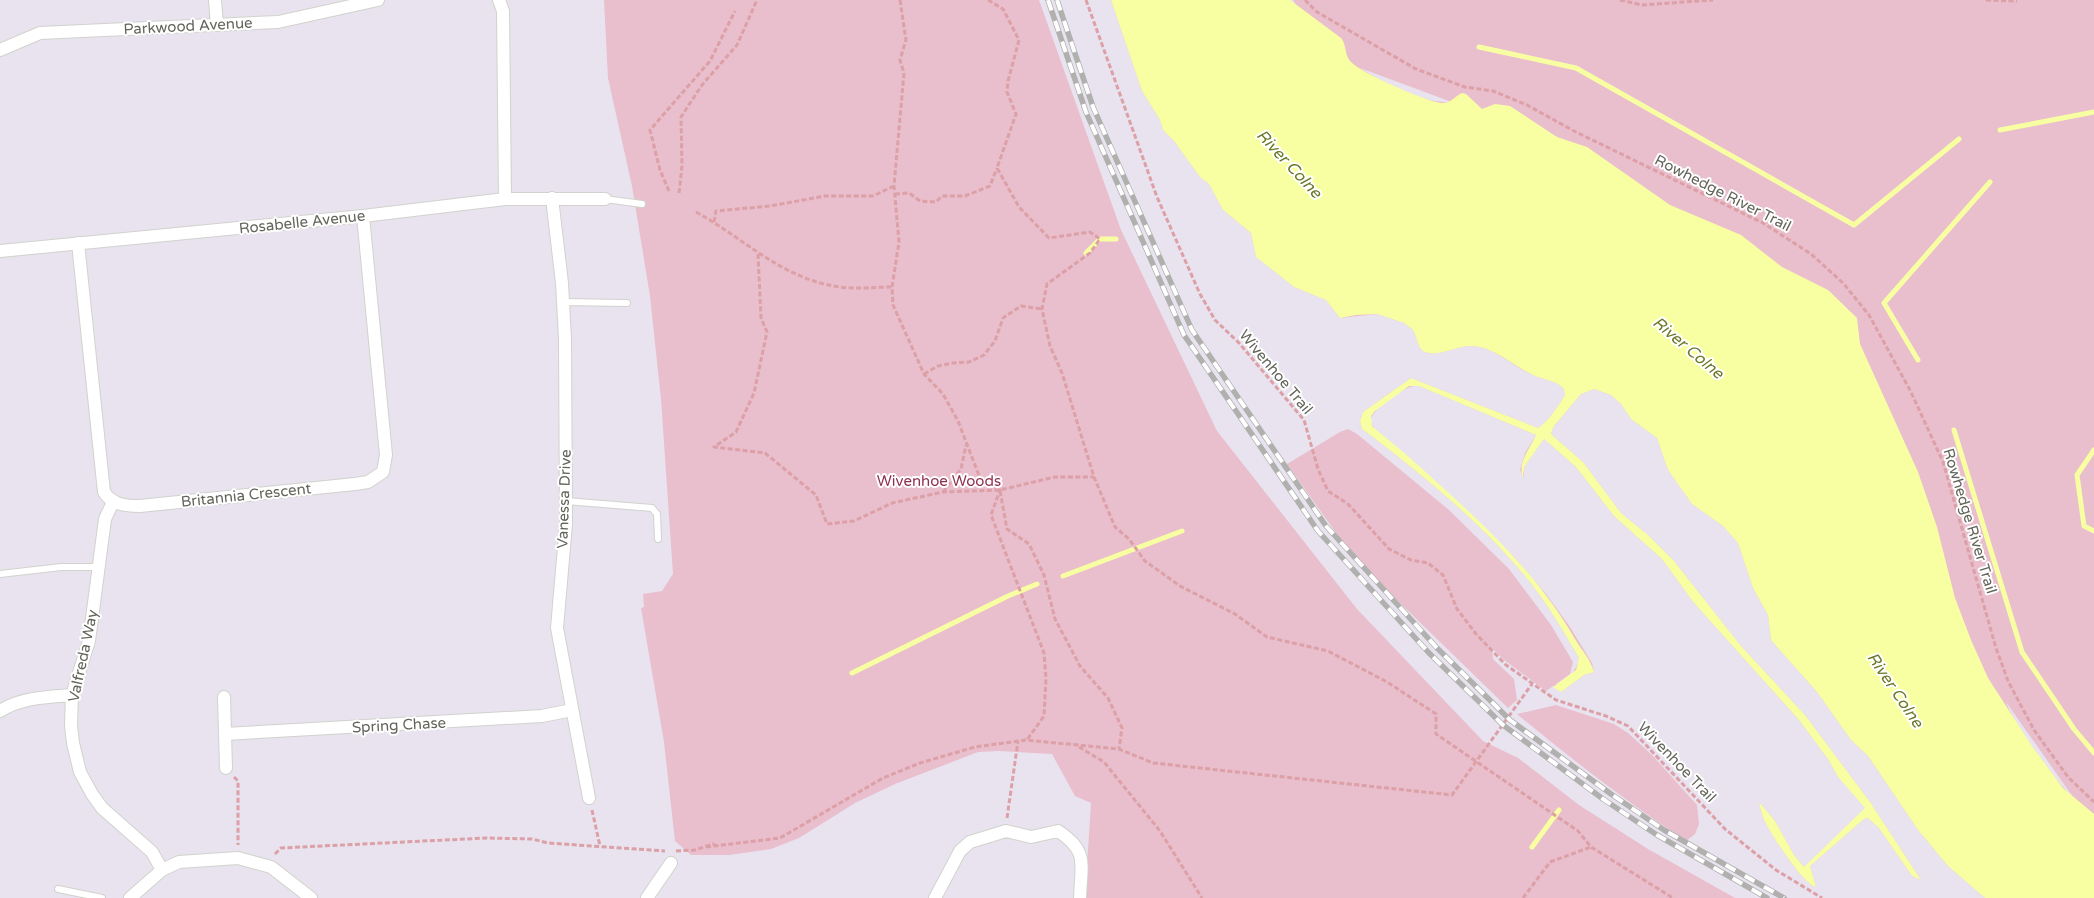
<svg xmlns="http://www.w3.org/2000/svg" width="2094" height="898" font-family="'Varela Round',sans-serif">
<rect width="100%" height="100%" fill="#e8e3ef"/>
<path fill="#e9becd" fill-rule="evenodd" d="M604 0H1039L1121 230 1217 431 1357 609 1483 741 1518 758 1579 805 1648 849 1735 898H1085L1091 803 1075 796 1052 754 999 751 978 752 895 784 855 803 799 838 771 849 729 855H691L675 841 664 742 641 608 644 607 643 594 662 591 673 574 661 399 650 296 632 186 608 78Z
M1111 0 1576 311 1985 898 1948 866 1918 830 1868 756 1851 740 1817 692 1771 640 1768 615 1753 588 1738 543 1723 526 1692 504 1668 470 1657 438 1631 419 1621 404 1611 395 1594 389 1581 394 1554 426 1551 433 1553 436 1583 462 1621 513 1648 535 1674 561 1741 646 1805 715 1870 802 1921 880 1912 876 1879 828 1868 818 1864 819 1810 866 1816 887C1804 886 1767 829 1763 817 1761 812 1760 807 1759 802L1775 821 1794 855 1804 867 1862 812 1865 808 1863 805 1838 777 1828 759 1799 720 1694 603 1662 559 1614 516 1576 467 1544 439 1524 467V478L1520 470 1525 453 1536 435 1419 386C1407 383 1372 409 1370 421L1375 429 1445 490 1515 558 1546 594 1570 627 1592 663 1594 672 1584 675 1561 692 1553 686 1546 691 1504 660 1492 648 1493 659 1514 679 1517 700 1508 708 1364 568 1346 547 1287 464 1340 432 1348 429 1357 434 1449 510 1509 569 1551 625 1573 662 1570 674 1555 685C1567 681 1577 671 1579 658 1564 632 1548 605 1529 581 1482 523 1422 474 1362 429L1360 421 1363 412 1411 378 1538 428C1549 421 1558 406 1565 395L1564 389C1556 380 1543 380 1533 375 1513 367 1493 346 1471 346 1456 346 1439 357 1425 352 1417 349 1417 335 1412 329L1404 323 1377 314 1340 318 1326 300 1294 287 1256 257 1251 233 1223 210 1209 184 1200 177 1174 141 1163 130 1160 120 1142 91Z
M1290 0 1297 6 1293 0H2094V883L1518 240ZM1360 68 1449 101V102C1425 104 1380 81 1360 68ZM2006 702 2073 797C2057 784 2012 720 2006 702Z
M1556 705 1614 724 1628 733 1653 756 1697 805 1699 824 1695 834 1686 841C1627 802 1571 759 1517 714Z"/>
<path fill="#f8ffa3" d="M1111 0H1290L1341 38C1347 45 1344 55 1351 62 1361 73 1427 102 1442 103 1451 103 1454 97 1462 93L1466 94 1482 109 1495 104 1510 106 1557 137 1587 147 1670 205 1741 235 1782 267 1828 290 1857 318 1860 344 1918 472 1937 527 1955 598 1971 640 1988 678 2032 746 2063 788 2094 814V898H1985L1948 866 1918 830 1868 756 1851 740 1817 692 1771 640 1768 615 1753 588 1738 543 1723 526 1692 504 1668 470 1657 438 1631 419 1621 404 1611 395 1594 389 1581 394 1554 426 1551 433 1553 436 1583 462 1621 513 1648 535 1674 561 1741 646 1805 715 1870 802 1921 880 1912 876 1879 828 1868 818 1864 819 1810 866 1816 887C1804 886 1767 829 1763 817 1761 812 1760 807 1759 802L1775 821 1794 855 1804 867 1865 808 1838 777 1828 759 1799 720 1694 603 1662 559 1614 516 1576 467 1544 439 1524 467 1523 478C1517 462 1530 449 1536 435L1419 386H1409L1375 411 1371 416 1372 426C1384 437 1398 447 1410 458 1470 512 1535 568 1575 639 1582 651 1590 658 1594 672L1584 675 1561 692 1553 687 1576 670 1579 658C1564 632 1548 605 1529 581 1482 523 1422 474 1362 429L1360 421 1363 412 1411 378 1538 428C1549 421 1558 406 1565 395L1564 389C1556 380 1543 380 1533 375 1513 366 1493 346 1471 346 1456 346 1439 357 1425 352 1417 349 1417 335 1412 329L1404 323 1377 314 1356 315 1340 318 1326 300 1294 287 1256 257 1251 233 1223 210 1209 184 1200 177 1174 141 1163 130 1160 120 1142 91Z"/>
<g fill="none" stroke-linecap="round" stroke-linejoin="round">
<path stroke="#f8ffa3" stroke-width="5" d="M1479 47 1576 68 1854 225 1959 139
M2000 130 2094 112
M1086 253 1100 239H1116
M1918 360 1884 303 1990 182
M1954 430 2022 652 2074 729 2094 753
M2094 450 2077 475 2084 526 2094 531
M1063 576 1182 531
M852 673 1008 596 1037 584
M1532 847 1559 810"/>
<g stroke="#d1d3cc" stroke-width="8">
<path id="lane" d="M605 199 642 204
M563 302 627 303
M566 501 652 508 657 514 658 539
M0 574 61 567H99
M58 889 102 898"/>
</g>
<g stroke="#d1d3cc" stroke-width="14">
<path id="street" d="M215 0 217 25
M499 0 503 11 505 199
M0 50 40 33 278 22 378 0
M552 198 562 283 565 339 566 524 557 628 589 798
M78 243 104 492C112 505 126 506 140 506L355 484 368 482 383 472 386 455 363 216
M0 251 363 216 505 199H605
M113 502 105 519 89 641 72 695 71 725 73 743 80 772 92 794 102 808 152 852 162 870
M224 697 226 768
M0 711C22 697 47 697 72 695
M225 734 542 716 572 710
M130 898 162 870 179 862 238 858 271 867 311 898
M647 898 671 863
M935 898 960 851 970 842 1006 831 1031 837 1058 831C1089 851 1081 864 1080 898"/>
</g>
<path stroke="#dca0a6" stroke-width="3" stroke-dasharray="5 2.5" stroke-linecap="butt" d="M900 0 906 40 900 60 904 73 894 186 899 242 892 287 893 305 924 374 943 394 958 421 980 478 1000 490 991 515 1044 653 1046 678 1044 716 1027 740
M988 0 1003 9 1019 40 1008 81 1007 92 1016 114 997 168 1019 207 1049 238 1090 232 1100 239 1090 253 1047 284 1042 309 1050 346 1062 373 1094 477 1115 527 1129 539 1145 561 1180 586 1235 614 1267 637 1328 651 1387 682 1436 714V734L1578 831 1591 847 1673 898
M1086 0 1157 197 1200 294 1215 320 1239 343 1304 420 1318 469 1328 491 1348 504 1389 549 1411 560 1428 563 1443 575 1457 609 1476 634 1506 665 1556 700 1606 716 1628 726 1725 829 1776 870 1822 898
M1305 0 1317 12 1416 69 1465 87 1493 91 1527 105 1574 131 1763 223 1811 254 1843 283 1869 315 1911 392 1943 462 1996 648 2008 681 2034 730 2068 777 2094 802
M1620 0 1642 5 1713 0
M1986 0 2017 1
M669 191 660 170 650 130 710 61 735 11
M679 193 682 166 681 117 702 85 737 45 757 0
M895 194 909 193 920 201 936 202 942 196H965L990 186 997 168
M696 212C742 237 780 277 834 286 852 290 874 287 892 287
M714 222 716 211 770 206 825 196H873L894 186
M758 254 761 318 767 332 754 393 736 432 714 447 765 453 816 495 827 524 854 521 892 503 943 492 1000 490 1055 477H1094
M924 374 938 366 953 363 969 362 984 355 995 341 1003 318 1021 306 1042 309
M1000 491 1007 529 1029 544 1044 575 1055 619 1080 666 1108 698 1122 728 1119 749
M943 492 961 469 966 445
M1079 747 1104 762 1160 831 1202 898
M234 777 238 781V845
M592 810 600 846
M1007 818 1018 741
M706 847 780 838 883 778 920 763 975 747 1026 740 1119 749 1153 763 1452 795 1532 684
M676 851 695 850 713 844 717 846
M275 854 281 848 486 838 532 839 548 843 665 851
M1523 898 1550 862 1591 847"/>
<use href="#lane" stroke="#fff" stroke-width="6"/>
<use href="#street" stroke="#fff" stroke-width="12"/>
<g stroke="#b0b1ae" stroke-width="5.5">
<path id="rail" d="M1048 0 1086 112 1184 335 1318 531 1429 653 1503 725 1603 799 1657 835 1767 898
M1057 0 1093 107 1192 330 1326 526 1437 648 1510 720 1611 794 1664 830 1784 898"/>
</g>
<use href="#rail" stroke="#fff" stroke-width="4" stroke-dasharray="11" stroke-linecap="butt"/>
</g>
<g text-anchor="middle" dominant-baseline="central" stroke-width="4" stroke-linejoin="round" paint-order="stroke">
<g font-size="15" fill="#63655b" stroke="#fff">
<text transform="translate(188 26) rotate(-3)">Parkwood Avenue</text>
<text transform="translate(1723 193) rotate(27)">Rowhedge River Trail</text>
<text transform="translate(302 222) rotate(-6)">Rosabelle Avenue</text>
<text transform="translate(1276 372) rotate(50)">Wivenhoe Trail</text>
<text transform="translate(246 495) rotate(-6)">Britannia Crescent</text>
<text transform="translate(564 499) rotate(-88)">Vanessa Drive</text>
<text transform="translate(1970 521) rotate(73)">Rowhedge River Trail</text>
<text transform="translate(83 656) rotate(-78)">Valfreda Way</text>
<text transform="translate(399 725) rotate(-3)">Spring Chase</text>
<text transform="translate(1677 762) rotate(46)">Wivenhoe Trail</text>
</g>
<g font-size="15" fill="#8f304e" stroke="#fff">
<text x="939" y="481">Wivenhoe Woods</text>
</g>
<g font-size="16" font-style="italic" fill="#6c7829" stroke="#fff">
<text transform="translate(1289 164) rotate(47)">River Colne</text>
<text transform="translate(1688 348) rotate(40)">River Colne</text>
<text transform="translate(1895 690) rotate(56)">River Colne</text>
</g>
</g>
</svg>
